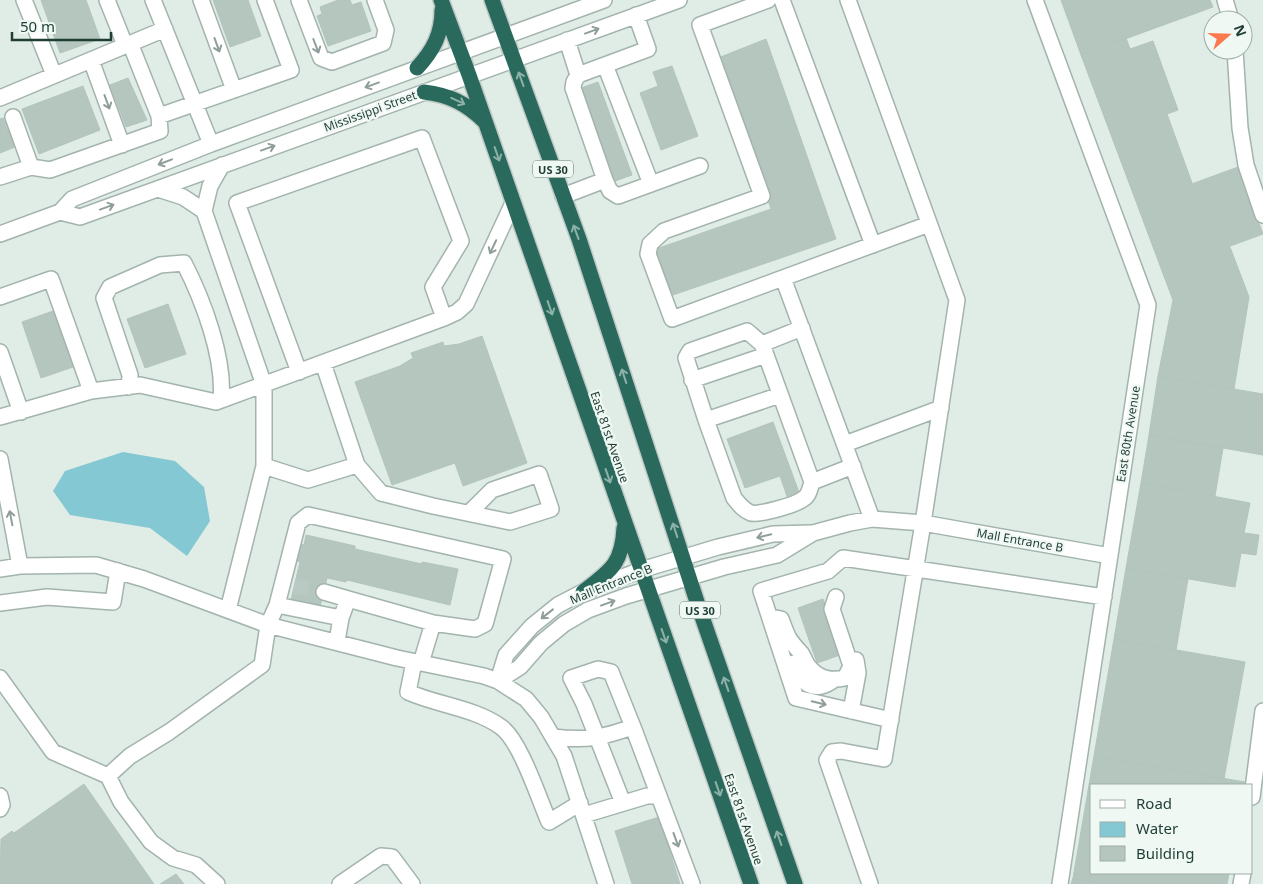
<svg xmlns="http://www.w3.org/2000/svg" width="1263" height="884" font-family="'Noto Sans',sans-serif">
<rect width="100%" height="100%" fill="#e0ece6"/>
<path fill="#84c8d4" d="M123 452 175 461 204 487 210 521 187 556 150 528 70 515 53 491 65 471Z"/>
<path fill="#b5c6bf" stroke="#b2c5bd" d="M41 0H86L100 39 60 53Z
M213 0H248L261 36 230 47Z
M338 0H350L352 5 361 2 371 31 328 46 317 16 322 14 320 7Z
M1061 0H1210L1213 7 1081 55Z
M1126 38 1130 49 1153 41 1178 110 1167 114 1192 183 1137 204 1081 55Z
M766 39 836 239 670 296 656 249 771 209 718 58Z
M672 66 698 136 661 150 640 93 658 86 653 72Z
M128 78 147 120 126 127 110 85Z
M598 82 632 175 615 181 581 88Z
M83 86 100 130 39 154 22 109Z
M3 118 15 147 0 153V119Z
M1238 167 1263 234 1162 271 1137 204Z
M1230 247 1249 297 1234 389 1158 376 1173 300 1162 271Z
M168 304 186 354 145 368 127 319Z
M53 311 73 367 41 378 22 322Z
M482 336 527 463 463 486 455 463 392 485 355 382 400 366 413 358 411 353 443 342 444 346 459 344Z
M1158 376 1263 394V455L1149 435Z
M773 422 800 495 788 499 780 476 745 488 727 439Z
M1149 435 1223 448 1215 496 1141 483Z
M1141 483 1250 503 1244 533 1259 535 1256 555 1241 553 1235 587 1126 568Z
M306 535 355 546V549L422 564V562L458 569 450 605 347 580 346 582 327 578 319 611 290 604 300 562 297 561 300 544 304 545Z
M1126 568 1188 579 1176 650 1114 639Z
M823 599 846 653 817 663 798 608Z
M1114 639 1245 662 1224 779 1094 756Z
M1094 756 1245 782V785H1092V873H1229L1227 884H1109L1073 878Z
M84 784 154 884H0L1 839 12 831 14 833Z
M659 817 680 884H632L615 831Z
M176 874 184 884H160Z
M1073 878 1109 884H1071Z"/>
<g fill="none" stroke-linecap="round" stroke-linejoin="round">
<path stroke="#b9c9c3" stroke-width="15" stroke-dasharray="15 8" stroke-linecap="butt" d="M294 586 324 592"/>
<g stroke="#a2b4ad" stroke-width="18">
<path id="minor" d="M24 0 54 75
M107 0 125 45
M153 0 211 144
M201 0 234 90
M299 0 321 58 332 62 383 43 386 30 375 0
M768 0 700 25 762 196 664 231 650 244 648 254 672 319 929 224
M782 0 873 245
M848 0 957 300 923 523 884 759 841 751 832 752 827 760 870 884
M1035 0 1148 305 1060 884
M1225 0 1231 20
M567 40 578 75
M130 43 159 116
M1235 50 1240 128 1246 165 1263 215
M91 60 122 145
M605 65 651 184
M0 98 165 29
M13 117 31 167
M222 165 210 186 204 211 264 385V466L228 610
M0 177 31 167 50 170 160 131 159 116 291 70 265 0
M605 180 573 88 574 82 578 75 648 49 636 15
M158 189 183 197 204 211
M563 196 605 180 610 191 618 196 700 166
M60 212 80 217 679 0
M0 234 60 212 72 199 211 144 604 0
M783 278 872 519
M0 297 51 279 91 391
M802 328 762 344 812 482 853 466
M762 344 747 331 690 351 686 358 706 420 780 395
M0 352 21 412
M299 372 237 203 422 138 461 241 433 287 444 318
M692 380 766 355
M129 387 130 375 104 298 110 287 160 265 184 263C203 300 225 358 221 400
M0 417 91 391 140 385 216 402 444 318 457 312 466 304 513 203
M706 420 734 498C739 504 743 510 751 513 759 515 796 505 803 499 809 496 810 488 812 482
M845 444 941 408
M0 459 20 566
M357 465 381 493 433 506 510 522 551 509 539 474 492 490 469 513
M264 466 308 480 357 465 323 363
M0 569 20 566 96 565 144 579 268 625 397 658 484 676 498 681 526 699 541 717 564 756 606 884
M324 592 348 599
M0 603 47 597 113 602 118 571
M277 605 298 523 308 515 503 559 485 624 475 629 433 623
M771 617 781 619C788 638 788 639 801 653 804 657 805 663 809 667 819 679 831 681 845 678L851 666 832 609 836 597
M337 641 341 618 348 599 433 623 421 663
M414 662 408 692C437 705 475 708 501 727 520 740 539 799 549 822L580 803
M794 663C799 682 813 694 832 681
M0 678 53 752 108 776
M498 681 520 667 541 643 564 624 588 610 626 596 724 567 777 555 813 533 850 523 872 519 923 523 1110 556
M498 681 506 655 532 626 558 605 583 592 641 570 718 547 773 534 811 533
M851 711 858 673 856 660
M891 720 796 698 761 591 828 571 843 558 1104 597
M553 737C588 741 600 738 633 727L692 884
M0 796 2 805 0 809
M1252 797 1263 711
M623 803 584 704 571 678 598 669 611 672 633 727
M584 815 647 796H659
M217 884 196 865 173 858 151 842 121 802 108 776 130 756 169 732 262 665 268 625 277 605 341 618
M340 884 381 856 392 857 412 884
M1241 884 1243 873"/>
</g>
<g stroke="#c0c9c6" stroke-width="18">
<path id="highway" d="M441 0 469 75 751 884
M492 0 579 239 699 608 795 884
M417 68C433 51 442 34 442 10
M424 92C449 95 466 103 484 121
M583 592C610 571 622 565 624 528"/>
</g>
<use href="#minor" stroke="#fff" stroke-width="15"/>
<use href="#highway" stroke="#2a6a5d" stroke-width="15"/>
</g>
<defs><path id="oneway-shaft" d="M-6 0H5M1.5-3L5.5 0L1.5 3" fill="none" stroke-width="1.6" stroke-linecap="round" stroke-linejoin="round" transform="scale(1.25)"/></defs>
<g stroke="#8f9e9a">
<use href="#oneway-shaft" transform="translate(592 31) rotate(-20)"/>
<use href="#oneway-shaft" transform="translate(217 45) rotate(70)"/>
<use href="#oneway-shaft" transform="translate(316 46) rotate(69)"/>
<use href="#oneway-shaft" transform="translate(372 85) rotate(160)"/>
<use href="#oneway-shaft" transform="translate(107 102) rotate(70)"/>
<use href="#oneway-shaft" transform="translate(268 148) rotate(-20)"/>
<use href="#oneway-shaft" transform="translate(165 162) rotate(159)"/>
<use href="#oneway-shaft" transform="translate(107 207) rotate(-20)"/>
<use href="#oneway-shaft" transform="translate(493 247) rotate(115)"/>
<use href="#oneway-shaft" transform="translate(11 518) rotate(-101)"/>
<use href="#oneway-shaft" transform="translate(764 536) rotate(166)"/>
<use href="#oneway-shaft" transform="translate(608 603) rotate(-20)"/>
<use href="#oneway-shaft" transform="translate(547 614) rotate(142)"/>
<use href="#oneway-shaft" transform="translate(819 703) rotate(13)"/>
<use href="#oneway-shaft" transform="translate(676 840) rotate(70)"/>
</g>
<g stroke="#8db1a8">
<use href="#oneway-shaft" transform="translate(521 79) rotate(-110)"/>
<use href="#oneway-shaft" transform="translate(458 101) rotate(25)"/>
<use href="#oneway-shaft" transform="translate(497 154) rotate(71)"/>
<use href="#oneway-shaft" transform="translate(576 232) rotate(-110)"/>
<use href="#oneway-shaft" transform="translate(550 308) rotate(71)"/>
<use href="#oneway-shaft" transform="translate(624 376) rotate(-108)"/>
<use href="#oneway-shaft" transform="translate(608 476) rotate(71)"/>
<use href="#oneway-shaft" transform="translate(675 530) rotate(-108)"/>
<use href="#oneway-shaft" transform="translate(664 636) rotate(71)"/>
<use href="#oneway-shaft" transform="translate(726 684) rotate(-109)"/>
<use href="#oneway-shaft" transform="translate(718 789) rotate(71)"/>
<use href="#oneway-shaft" transform="translate(779 838) rotate(-109)"/>
</g>
<g text-anchor="middle" dominant-baseline="central" stroke-width="4.5" stroke-linejoin="round" paint-order="stroke">
<g fill="#f0f8f4" stroke="#5e756e" stroke-width="1">
<rect x="533" y="160.5" width="40" height="17" rx="4"/>
<rect x="680" y="601.5" width="40" height="17" rx="4"/>
</g>
<g font-size="11" font-weight="bold" fill="#1f3d35">
<text x="553" y="169">US 30</text>
<text x="700" y="610">US 30</text>
</g>
<g font-size="12" fill="#1f3d35" stroke="#f0f8f4">
<text transform="translate(370 111) rotate(-20)">Mississippi Street</text>
<text transform="translate(1128 434) rotate(-81)">East 80th Avenue</text>
<text transform="translate(610 437) rotate(71)">East 81st Avenue</text>
<text transform="translate(1020 540) rotate(10)">Mall Entrance B</text>
<text transform="translate(611 584) rotate(-22)">Mall Entrance B</text>
<text transform="translate(744 819) rotate(71)">East 81st Avenue</text>
</g>
</g>
<rect x="1090" y="784" width="162" height="90" fill="#f0f8f4" stroke="#9cada8"/>
<rect x="1100" y="800" width="25" height="8" fill="#ffffff" stroke="#9cada8"/>
<text x="1136" y="809" font-size="15" fill="#1f3d35">Road</text>
<rect x="1100" y="822" width="25" height="15" fill="#84c8d4" stroke="#9cada8"/>
<text x="1136" y="834" font-size="15" fill="#1f3d35">Water</text>
<rect x="1100" y="846" width="25" height="15" fill="#b5c6bf" stroke="#9cada8"/>
<text x="1136" y="859" font-size="15" fill="#1f3d35">Building</text>
<g transform="translate(1228 35) rotate(70)"><circle r="24" fill="#f0f8f4" stroke="#9cada8"/>
<path d="M0-4L9 19L0 12L-9 19Z" fill="#fa794f"/>
<text y="-8" font-size="14" font-weight="bold" text-anchor="middle" fill="#1f3d35">N</text>
</g>
<path d="M12 32v8h99v-8" fill="none" stroke="#1f3d35" stroke-width="2.5"/>
<text x="20" y="32" font-size="15" fill="#1f3d35" stroke="#f0f8f4" stroke-width="4" paint-order="stroke">50 m</text>
</svg>
